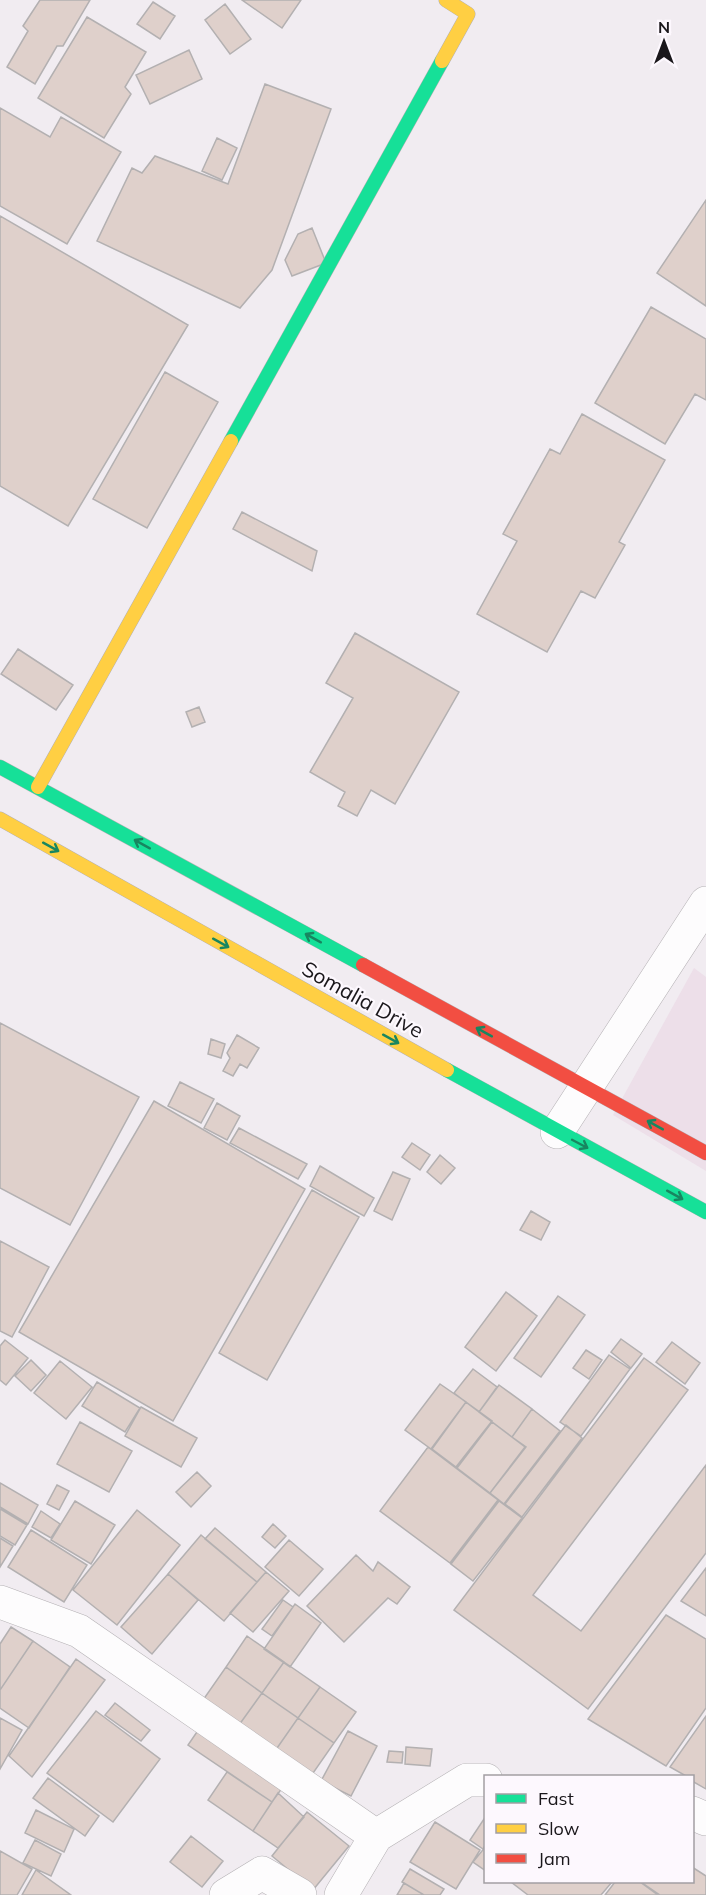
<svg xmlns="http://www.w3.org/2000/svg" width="706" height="1895" font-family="Mulish,sans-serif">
<rect width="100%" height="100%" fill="#f1ecf1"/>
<path fill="#eddfe9" d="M694 968 706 977V1171L613 1115Z"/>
<path fill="#dfd0cb" stroke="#b3b0b1" stroke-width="1.5" d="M40 0H90L63 46H57L35 84 7 67 28 31 23 26Z
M242 0H301L282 28Z
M153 2 175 16 160 39 137 24Z
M225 4 251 39 230 54 205 20Z
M87 17 146 52 125 87 131 94 104 138 38 98Z
M189 50 202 79 150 104 136 75Z
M265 84 331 109 272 270 240 308 97 241 132 168 142 173 155 156 228 184Z
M0 108 50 137 61 117 121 152 67 244 0 206Z
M217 138 237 148 222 180 202 171Z
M706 200V306L657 273Z
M0 216 188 325 68 526 0 486Z
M312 228 326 263 292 276 285 260 298 234Z
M651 307 706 339V400L695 394 665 444 595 403Z
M165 372 218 402 147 528 93 499Z
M582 414 665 460 619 542 625 545 595 598 581 591 547 652 477 614 517 541 503 534 550 449 560 454Z
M242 512 317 551 312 571 233 529Z
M355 633 459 692 395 804 371 790 357 816 338 806 345 792 310 772 353 698 326 683Z
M18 649 73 685 56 710 1 674Z
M199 707 205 722 192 727 186 712Z
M0 1023 139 1097 70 1225 0 1188Z
M237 1035 259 1048 247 1068 240 1064 233 1076 223 1071 230 1058 227 1053Z
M211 1039 225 1044 221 1058 208 1054Z
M180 1082 214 1099 201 1123 168 1106Z
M154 1101 305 1189 173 1421 19 1332Z
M217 1103 240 1116 227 1140 204 1128Z
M239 1128 307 1164 298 1179 230 1143Z
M412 1143 430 1155 420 1170 402 1157Z
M440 1155 455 1168 441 1184 427 1172Z
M320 1166 374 1198 364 1216 310 1186Z
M393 1172 410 1179 392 1220 374 1211Z
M312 1190 359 1217 267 1380 219 1353Z
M531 1211 550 1222 541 1240 520 1230Z
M0 1241 49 1267 12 1337 0 1331Z
M506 1292 537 1316 496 1371 465 1347Z
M558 1296 585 1315 541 1377 514 1358Z
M621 1339 642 1354 631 1368 611 1352Z
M5 1340 28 1358 6 1385 0 1380V1346Z
M672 1342 700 1363 685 1384 656 1362Z
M586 1350 602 1360 589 1379 573 1368Z
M609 1355 630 1369 581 1436 560 1422Z
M644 1358 688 1390 533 1595 581 1631 706 1465V1553L588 1709 454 1610Z
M31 1360 46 1375 31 1391 15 1376Z
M60 1361 92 1387 66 1419 34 1393Z
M473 1369 497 1387 479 1412 454 1393Z
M97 1382 140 1408 125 1432 82 1406Z
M440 1384 466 1402 431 1449 405 1430Z
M499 1385 532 1409 512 1437 479 1412Z
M466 1402 492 1421 456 1467 432 1449Z
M141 1407 197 1438 181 1467 125 1436Z
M532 1409 560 1431 504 1504 490 1493 526 1447 512 1437Z
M80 1422 132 1451 109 1492 57 1464Z
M492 1422 525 1447 490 1493 457 1468Z
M566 1425 582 1438 522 1517 505 1504Z
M428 1447 498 1500 450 1563 380 1511Z
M197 1472 211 1486 191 1507 176 1492Z
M0 1483 38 1505 28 1524 0 1507Z
M57 1485 69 1491 59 1510 47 1504Z
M75 1501 115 1525 91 1564 51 1540Z
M499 1501 522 1518 473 1581 451 1564Z
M0 1509 27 1525 15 1545 0 1536Z
M137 1510 180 1545 117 1625 73 1590Z
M41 1511 60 1524 51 1538 32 1527Z
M273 1524 286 1536 275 1548 262 1537Z
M215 1528 266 1572 257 1582 205 1539Z
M31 1530 87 1565 64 1602 8 1567Z
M201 1535 257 1582 224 1621 168 1574Z
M0 1538 13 1546 0 1567Z
M289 1540 323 1569 299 1596 265 1567Z
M356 1555 373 1571 378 1562 410 1587 397 1604 388 1598 344 1642 307 1606Z
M706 1568V1616L681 1601Z
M266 1572 289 1591 253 1632 230 1613Z
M168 1574 198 1600 152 1654 121 1627Z
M283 1600 293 1607 272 1636 262 1629Z
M295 1604 321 1623 290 1667 264 1649Z
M666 1615 706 1639V1708L666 1766 588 1719Z
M11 1627 33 1641 0 1690V1644Z
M247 1636 284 1662 262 1693 226 1667Z
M33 1641 70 1667 29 1728 0 1708V1690Z
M76 1659 105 1680 32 1777 9 1756Z
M284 1662 320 1687 298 1718 262 1693Z
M226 1667 262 1693 239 1725 203 1700Z
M320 1687 356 1712 334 1743 298 1718Z
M262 1693 298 1718 275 1751 239 1725Z
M115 1703 150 1730 141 1741 105 1715Z
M96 1711 160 1759 113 1822 47 1773Z
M706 1716V1789L692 1781V1776H686L670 1767Z
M0 1718 22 1730 0 1769Z
M298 1718 334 1743 311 1776 275 1751Z
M201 1726 285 1784 272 1802 188 1745Z
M348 1731 377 1746 351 1796 321 1781Z
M406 1747 432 1749 430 1766 405 1764Z
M389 1751 403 1752 402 1763 387 1762Z
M227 1772 272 1802 253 1831 208 1800Z
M48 1778 99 1816 85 1836 33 1798Z
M278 1793 304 1817 278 1848 253 1831Z
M36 1810 74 1829 64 1852 25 1833Z
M307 1812 349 1846 313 1890 272 1856Z
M486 1816V1844L483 1849 470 1840Z
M435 1822 480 1850 456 1889 410 1862Z
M191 1836 223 1861 202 1887 170 1862Z
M35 1840 61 1854 51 1876 23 1863Z
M486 1846V1871L473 1862Z
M0 1851 32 1869 17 1895H0Z
M692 1867 706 1876V1895H660L641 1882H692Z
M410 1869 444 1889 440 1895H424L402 1882Z
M36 1870 71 1895H22Z
M511 1882H612L601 1895H528Z
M615 1882H640L658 1895H605Z
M404 1883 424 1895H397Z"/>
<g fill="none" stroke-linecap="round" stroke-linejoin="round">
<g stroke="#b4b1b4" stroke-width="34">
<path id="street" d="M557 1132 706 903
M0 1602 79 1631 376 1836 467 1780H486
M692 1813 706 1819
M226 1895 262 1873 300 1895
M341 1895 376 1836"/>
</g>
<g stroke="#b4b1b4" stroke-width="15">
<path id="fast" d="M231 441 442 61
M0 767 363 965
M447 1070 706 1212"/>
</g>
<g stroke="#b4b1b4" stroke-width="15">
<path id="slow" d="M442 61 468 14 446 0
M38 787 231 441
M0 819 447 1070"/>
</g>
<g stroke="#b4b1b4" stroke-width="15">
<path id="jam" d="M363 965 706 1153"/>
</g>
<use href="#street" stroke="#fdfcfd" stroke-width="33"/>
<use href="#fast" stroke="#16e098" stroke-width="14"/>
<use href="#slow" stroke="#ffcf43" stroke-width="14"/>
<use href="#jam" stroke="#f24e42" stroke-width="14"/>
</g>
<defs><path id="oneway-shaft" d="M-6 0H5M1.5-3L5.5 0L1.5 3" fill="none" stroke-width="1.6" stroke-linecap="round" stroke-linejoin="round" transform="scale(1.5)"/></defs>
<g stroke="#188660">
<use href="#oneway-shaft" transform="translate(142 844) rotate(-151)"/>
<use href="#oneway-shaft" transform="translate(51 847) rotate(29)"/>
<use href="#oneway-shaft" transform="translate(313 938) rotate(-151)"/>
<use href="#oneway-shaft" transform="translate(221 943) rotate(29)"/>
<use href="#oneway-shaft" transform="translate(484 1032) rotate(-151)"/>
<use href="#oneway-shaft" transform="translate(391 1039) rotate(29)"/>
<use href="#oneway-shaft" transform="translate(655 1125) rotate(-151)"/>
<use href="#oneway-shaft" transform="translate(580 1144) rotate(28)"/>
<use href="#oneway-shaft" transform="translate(675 1195) rotate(29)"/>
</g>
<g text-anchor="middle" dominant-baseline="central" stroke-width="4.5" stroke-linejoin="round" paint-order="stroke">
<g font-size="21" fill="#1a171b" stroke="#fdf8fe">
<text transform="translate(363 999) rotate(29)">Somalia Drive</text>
</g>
</g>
<rect x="484" y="1775" width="210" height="108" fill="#fdf8fe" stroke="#a29ea3" stroke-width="1.5"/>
<rect x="496" y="1794" width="30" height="9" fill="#16e098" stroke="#a29ea3" stroke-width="1.5"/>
<text x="538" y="1805" font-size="18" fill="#1a171b">Fast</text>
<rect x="496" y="1824" width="30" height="9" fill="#ffcf43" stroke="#a29ea3" stroke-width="1.5"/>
<text x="538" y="1835" font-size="18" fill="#1a171b">Slow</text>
<rect x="496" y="1854" width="30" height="9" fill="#f24e42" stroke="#a29ea3" stroke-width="1.5"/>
<text x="538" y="1865" font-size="18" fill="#1a171b">Jam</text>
<g transform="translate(664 42)" stroke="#fdf8fe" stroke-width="4.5" paint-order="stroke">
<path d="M0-4.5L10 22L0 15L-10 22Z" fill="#1a171b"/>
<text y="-9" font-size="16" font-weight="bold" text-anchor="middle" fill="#1a171b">N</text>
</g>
</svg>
